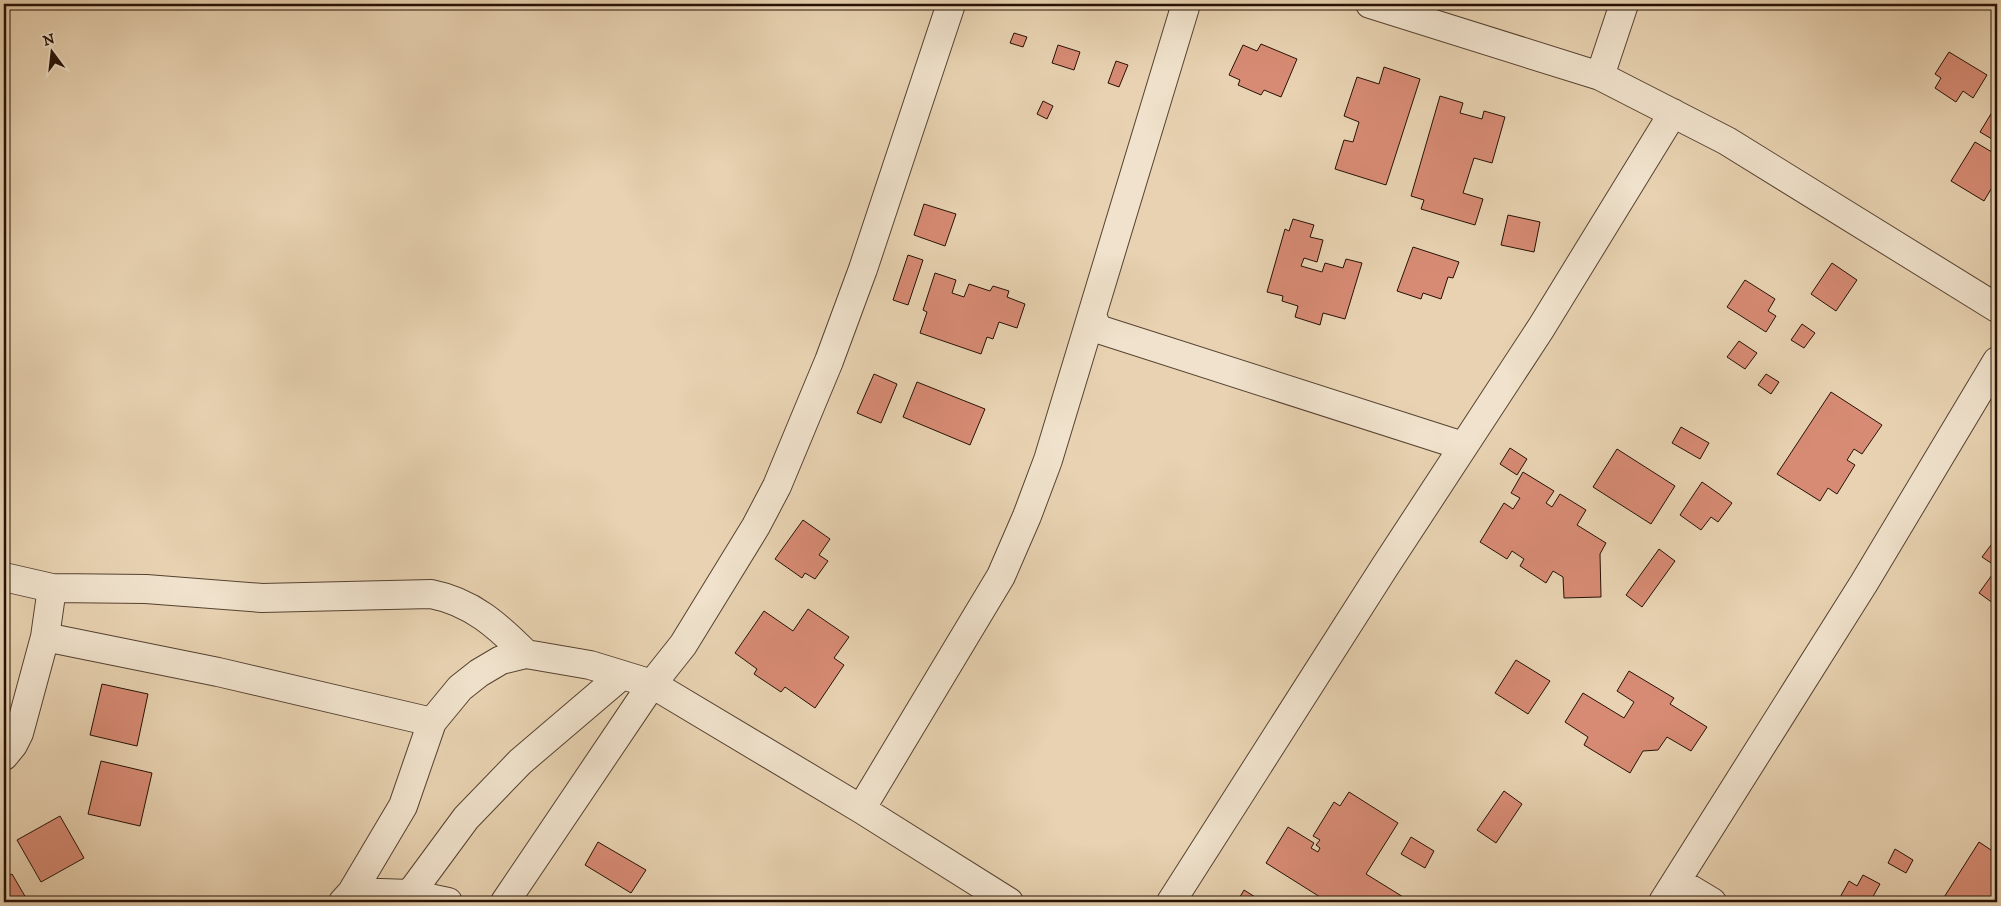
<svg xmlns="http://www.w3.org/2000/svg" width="2001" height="906" font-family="'IM FELL DW Pica',serif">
<rect width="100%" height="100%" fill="#e8d2b1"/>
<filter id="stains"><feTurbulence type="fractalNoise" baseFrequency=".004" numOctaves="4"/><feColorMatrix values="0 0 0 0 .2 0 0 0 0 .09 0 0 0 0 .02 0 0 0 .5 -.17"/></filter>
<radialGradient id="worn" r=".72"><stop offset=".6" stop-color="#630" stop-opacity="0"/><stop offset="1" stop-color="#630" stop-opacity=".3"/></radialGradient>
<path fill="#d78b74" stroke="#261206" d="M1014 33 1027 37 1023 47 1010 43Z
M1261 44 1297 59 1281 97 1264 90 1261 95 1238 85 1240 80 1229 75 1243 45 1257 51Z
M1058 45 1080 52 1074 70 1052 63Z
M1949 52 1987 75 1973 98 1963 91 1956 102 1935 88 1941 78 1935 74Z
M1116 61 1128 65 1119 87 1108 83Z
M1384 67 1420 79 1386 185 1335 169 1344 140 1353 142 1359 122 1344 116 1357 77 1379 84Z
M1440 96 1463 103 1460 113 1482 119 1484 111 1505 117 1492 163 1474 158 1463 193 1483 199 1475 225 1421 209 1424 200 1411 196Z
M1043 101 1053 106 1047 119 1037 114Z
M1997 104V142L1980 132Z
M1975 142 1997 155V179L1984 201 1951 181Z
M924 204 956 214 945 246 914 235Z
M1508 215 1540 222 1534 252 1501 245Z
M1293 219 1314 225 1310 237 1323 240 1317 262 1304 258 1301 266 1322 272 1325 263 1343 268 1346 259 1362 263 1345 319 1323 313 1320 325 1295 317 1298 306 1282 301 1283 296 1267 292 1285 229 1289 231Z
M1413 247 1459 262 1453 278 1448 277 1441 299 1423 293 1421 299 1397 291Z
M908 255 923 260 908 305 893 300Z
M1832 263 1857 280 1836 311 1811 294Z
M935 273 956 280 952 293 964 297 969 284 990 291 993 286 1009 291 1007 297 1025 304 1017 328 999 322 993 339 987 337 981 354 920 333 927 312 923 310Z
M1745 280 1775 299 1768 311 1776 316 1766 332 1727 307Z
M1802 324 1815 333 1804 348 1791 340Z
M1739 341 1757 353 1745 369 1727 357Z
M874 374 897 384 881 423 857 413Z
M1766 374 1779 382 1771 394 1758 385Z
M917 382 985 409 970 445 903 417Z
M1831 392 1882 425 1862 454 1854 449 1847 460 1855 465 1837 494 1828 488 1820 501 1777 474Z
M1681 427 1709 443 1700 459 1672 443Z
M1510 448 1527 459 1517 475 1500 464Z
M1617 449 1675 486 1651 524 1593 487Z
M1523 472 1554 491 1546 503 1552 507 1560 494 1586 510 1577 525 1606 543 1600 554 1601 597 1564 598 1563 577 1553 571 1546 583 1520 566 1524 559 1512 551 1507 559 1480 542 1504 503 1513 509 1520 498 1511 493Z
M1702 482 1732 503 1718 522 1711 517 1701 530 1680 515Z
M803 520 830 539 819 555 828 561 815 579 805 573 802 578 775 559Z
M1997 537V567L1982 557Z
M1659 549 1675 561 1642 607 1626 595Z
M1997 568V606L1979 593Z
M808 609 849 637 834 658 844 665 815 708 785 687 781 692 754 674 757 669 735 653 764 611 793 631Z
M1516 660 1550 681 1528 714 1495 693Z
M1629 671 1674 698 1670 704 1707 727 1691 751 1667 737 1658 750 1643 751 1630 773 1584 745 1588 737 1565 722 1583 693 1624 718 1634 702 1617 691Z
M102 684 148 694 137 746 90 735Z
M101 761 152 773 140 826 88 814Z
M1504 791 1522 804 1496 843 1477 830Z
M1349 792 1398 823 1366 874 1408 900 1407 902H1328L1266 863 1288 827 1314 843 1311 848 1318 852 1320 848 1316 845 1320 840 1313 836 1334 802 1340 806Z
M60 816 84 858 41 882 17 840Z
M1411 837 1434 851 1425 868 1401 854Z
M598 842 646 870 631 893 585 865Z
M1979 842 1997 854V902H1941Z
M1895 849 1913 860 1906 873 1888 863Z
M12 874 26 898 19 902H4V878Z
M1863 875 1880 884 1870 902 1838 901 1849 881 1857 886Z
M1244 890 1263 902H1237Z"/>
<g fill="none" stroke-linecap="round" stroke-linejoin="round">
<g stroke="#564231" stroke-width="30">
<path id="minor" d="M1370 4 1600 76 1727 141 1997 308
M1600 76 1624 4
M1092 316 1098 329 1463 446
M4 577 52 588 45 637 19 733 13 745 4 756
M52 588 146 589 262 598 431 594C472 602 498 626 526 654
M45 637 218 672 432 722
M861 809 1001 576 1027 516 1048 460 1186 4
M1677 881 1712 902
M352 892 410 894 448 902
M343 902 352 892 403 806 432 722 460 688 479 673 501 660 526 654 590 665 652 684 861 809 1009 902
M406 902 410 894 466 818 520 762 622 675
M505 902 652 684 683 645 756 526 777 486 829 361 863 269 951 4
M1171 902 1384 568 1541 328 1673 113
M1663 902 1864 583 1997 361"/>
</g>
<use href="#minor" stroke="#f0e2cc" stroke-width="28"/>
</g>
<rect width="2001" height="906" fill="none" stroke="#e8d2b1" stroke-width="20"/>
<rect x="5" y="5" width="1991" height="896" fill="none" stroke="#261206" stroke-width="2.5"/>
<rect x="10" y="10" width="1981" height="886" fill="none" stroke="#261206"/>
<g transform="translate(52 52) rotate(345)" stroke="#f0e2cc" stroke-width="4" paint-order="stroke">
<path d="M0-4L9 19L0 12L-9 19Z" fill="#261206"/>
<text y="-8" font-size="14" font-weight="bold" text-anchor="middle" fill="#261206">N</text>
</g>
<rect width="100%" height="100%" filter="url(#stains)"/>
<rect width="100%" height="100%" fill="url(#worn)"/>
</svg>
